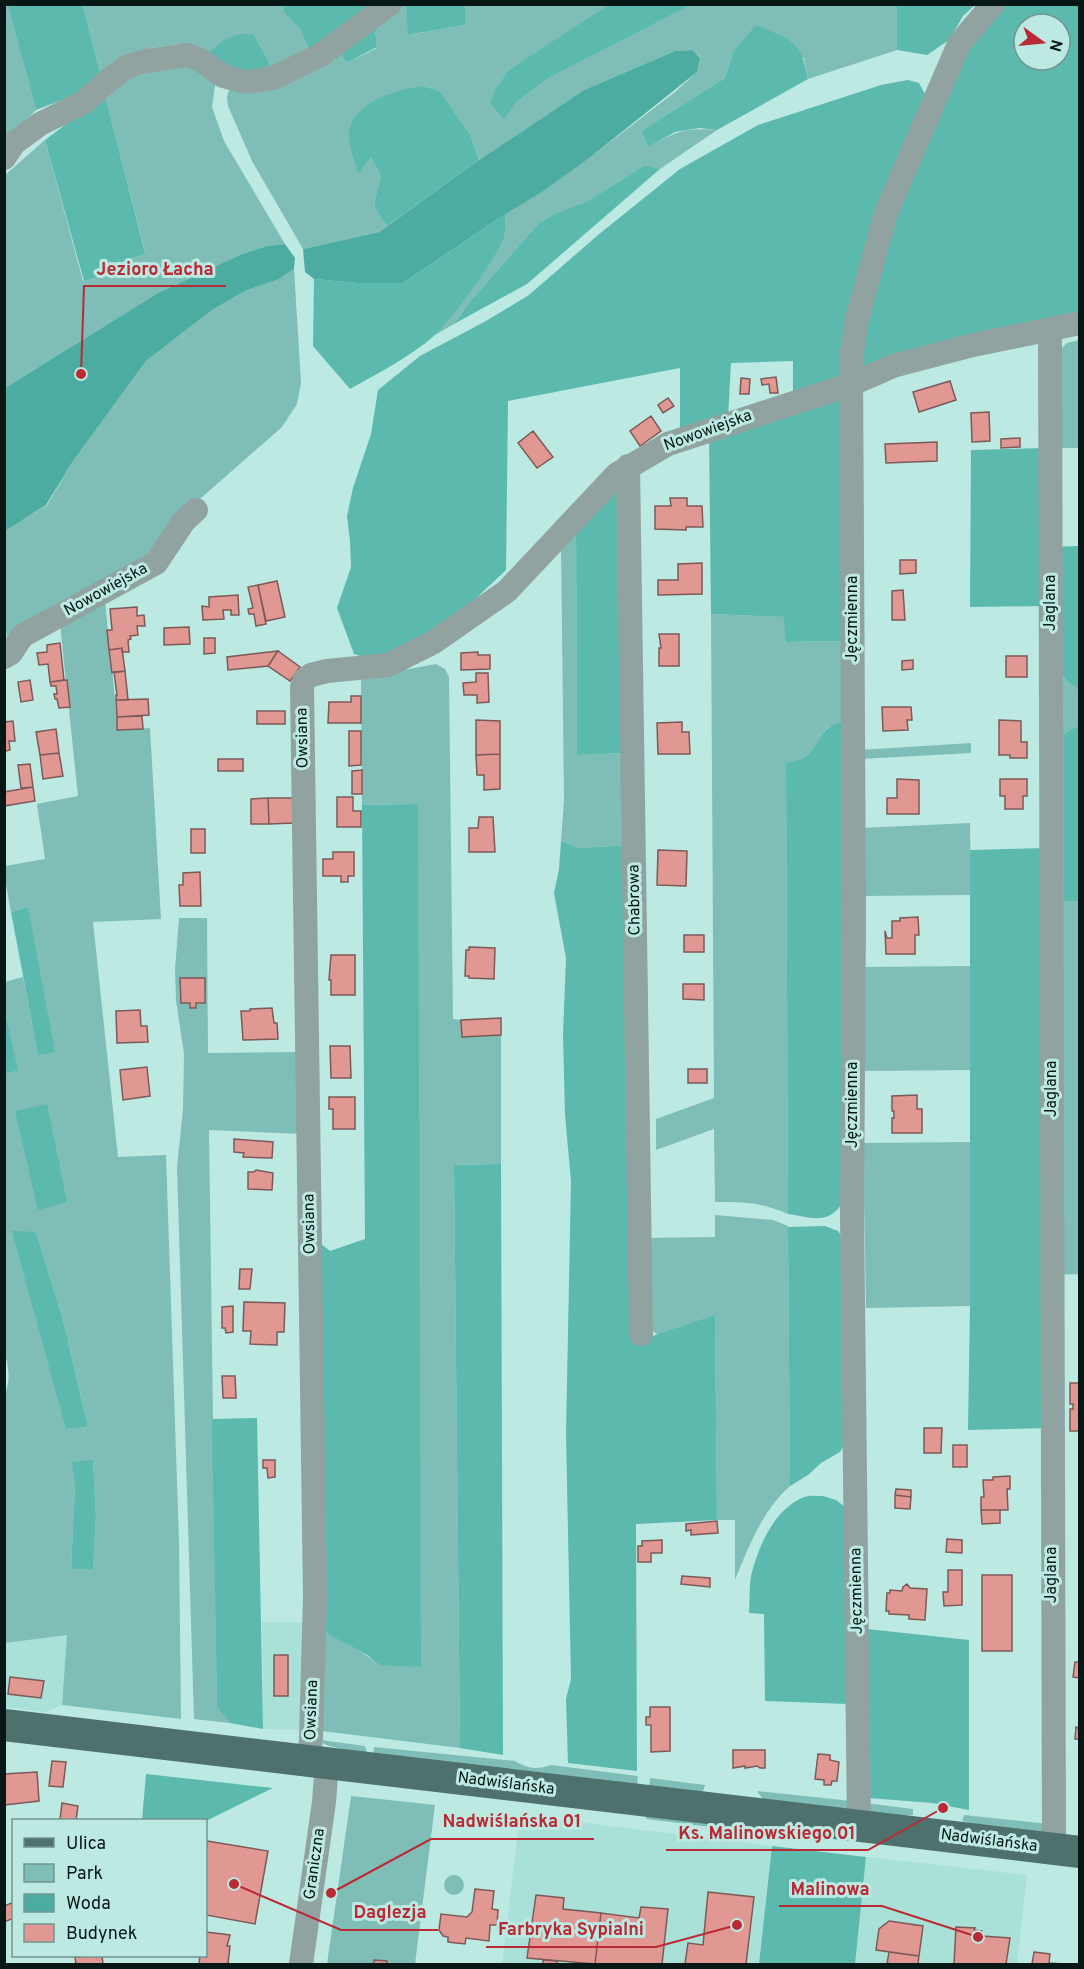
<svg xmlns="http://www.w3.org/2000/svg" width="1084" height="1969" font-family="Overpass,sans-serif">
<rect width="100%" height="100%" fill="#bce9e2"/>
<path fill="#a9e0d8" d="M262 1622H304L305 1730 263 1729Z
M67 1635 62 1705 46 1712 5 1707 4 1643Z
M520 1815 772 1846 759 1964H502Z
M866 1857 1027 1875 1017 1964H855Z"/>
<path fill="#7fbeb6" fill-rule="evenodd" d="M8 4 36 110 5 141 4 5Z
M83 5H284L285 12 300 29 310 52 271 66 254 35 223 40 208 53 179 44 152 48 129 55 101 77Z
M402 5H406L409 35 465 25V5H610L510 69 515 103 547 79 691 5H897V50L808 79 804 58 733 52 725 78 641 131 648 147C675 132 685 127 717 130L660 169 645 165 588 201 556 213 539 223 468 304 454 324 435 335C456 310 491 268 503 237 506 231 505 221 505 214L588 159 675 92 697 72 700 57 693 50 675 51 584 90 479 160 471 136 440 91 423 86 359 173 371 158 381 176C375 204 368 202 387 226L379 232 303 249 252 161 228 106 227 97 230 87 338 47 346 63 377 48 374 23Z
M185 65 216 79 212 107 224 141 285 244 267 246 242 254 158 293 5 388V175L45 140 83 281 105 275 122 262 145 252 105 95 134 76Z
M294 269 301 383 297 404 282 427 201 498 166 536 149 560 8 644 4 619V531L47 505 73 461 146 361 212 310 245 291 279 279Z
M1079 340V448H1056L1057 353 1067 343Z
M576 523 577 755 628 753 629 845 580 848 561 841 564 800 561 542Z
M105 597C108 641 115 685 117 730L150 728 161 919 93 922 118 1157 166 1155 179 1541 181 1719 62 1705 67 1635 5 1643 4 1396C11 1383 9 1365 4 1351V1065L6 1073 17 1071 5 1011V982L23 977 38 1054 28 907 11 912 5 879V866L45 859 37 804 78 796 60 624ZM36 1232 63 1320 88 1427 66 1429ZM93 1460 96 1516 93 1568 71 1569 75 1485Z
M711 614 785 617 787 642 847 641V724C820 722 824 740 809 755 803 760 794 761 786 764L788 1214C759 1202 745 1202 715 1202L714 1129 656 1150V1119L714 1098Z
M436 664 445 669 449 677 453 1019 461 1020 462 1037 501 1035V1164L454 1165 460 1748 322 1731 320 1625C338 1642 361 1649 379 1665L418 804 362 805 361 678Z
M1055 665 1069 683 1080 689 1079 725 1064 734V901H1080V1274L1056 1275Z
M971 743V753L860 759V750Z
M970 823 971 895 862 896 861 828Z
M179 918H207L208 1053 301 1052 302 1134 209 1130 217 1706 230 1723 194 1719 177 1167 183 1109 184 1054 176 1000 175 969Z
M970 966V1070L863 1071 861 967Z
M970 1142V1306L866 1308 863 1143Z
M715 1215 773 1220 788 1226 790 1486C762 1511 749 1546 735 1580V1520H717L715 1316 658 1335 646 1326 645 1238 715 1237Z
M321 1740 365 1746 368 1755 329 1746 324 1744Z
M374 1747 515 1761C528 1769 537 1770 551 1765L638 1776 637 1788 373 1756Z
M650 1778 705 1785 703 1791 698 1795 649 1789Z
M757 1791 851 1801 849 1806 845 1810 763 1799Z
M351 1796 435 1805 415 1964H327Z
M866 1803 913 1809V1815C897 1817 871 1823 866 1803Z
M647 1810 723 1823 727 1829 646 1819Z
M964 1815 1049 1824 1048 1832H1006L962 1821Z
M754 1826 841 1837C811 1840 781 1836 751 1832Z
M444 1885a10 10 0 1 1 20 0a10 10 0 1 1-20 0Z"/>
<path fill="#5bb9ae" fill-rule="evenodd" d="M371 4 310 52 300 29 284 12V5Z
M610 4 691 5 547 79 515 103 504 119 490 103 495 90 510 69Z
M8 5H83L101 77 82 92 36 110Z
M406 5H465V25L408 35Z
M897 5H975L963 16 949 40 927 55 897 50Z
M1003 5H1079V312L858 373 868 295 894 209 972 34ZM1024 24H1060V60H1024Z
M374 23 377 47 346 63 338 47Z
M756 25C790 40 801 39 808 79L717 130 699 128 675 132 648 147 641 131 725 78 733 52Z
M240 34 254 35 271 66C239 78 233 74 208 53L223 40Z
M908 80 919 83 925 94 843 380 793 396V361L731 363 728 418 680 432V368L508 401 506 570 437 635 395 652 367 658 354 654 337 608 351 567 350 541 347 516 353 488 371 434 378 390 420 356 486 321 529 295 598 235 680 169 758 125 881 85Z
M423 86 440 91 471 136 479 160 387 226C368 202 375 204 381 176L371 158 358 174C355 163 350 149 349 137 348 103 397 89 423 86Z
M105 95 145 253 122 262 105 275 84 281 45 140Z
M645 165 660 169 527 284 454 324 468 304 539 223 556 213 588 201Z
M505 214C505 221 506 230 504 237 496 259 453 318 435 335 412 356 378 373 350 389L313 346 314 279 357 283H403Z
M846 397 847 641 786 642 784 617 711 614 709 434Z
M1046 448V606L970 607 971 450Z
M624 475 628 753 577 755 576 523Z
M1079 546V689L1069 683 1055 665 1054 547Z
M838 723 847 724 841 1205C827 1225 809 1217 788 1214L786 763C794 761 803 760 809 754 820 743 821 728 838 723Z
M1079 725V901H1064V734Z
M418 804 421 1667 379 1665 367 1655 330 1635 320 1625 316 1240 330 1251 365 1239 362 805Z
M561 841 580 848 629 845 635 1342 715 1315 717 1520 636 1524 637 1771 568 1763 566 1699 571 1679 566 1434 571 1181 565 1115 563 1035 566 958 554 893 559 869Z
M1047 848 1048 1428 968 1430 970 1306V850Z
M28 907 55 1052 38 1055 11 912Z
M5 1011 18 1071 6 1073 4 1065Z
M47 1104 67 1202 38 1210 15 1111Z
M501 1164 503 1755 460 1748 454 1165Z
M825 1226 838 1231 844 1240 847 1439 840 1452 821 1463 808 1475 790 1486 788 1227Z
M12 1231 36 1232 63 1320 88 1427 66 1429Z
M257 1418 263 1729 230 1723 217 1707 212 1419Z
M93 1460 96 1516 93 1569H71L75 1485 72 1462Z
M823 1496 836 1500 845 1507 848 1704 765 1701 764 1614 749 1613C750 1601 749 1588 751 1576 758 1547 774 1509 804 1497 810 1495 817 1496 823 1496Z
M867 1629 969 1640V1810L932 1803 869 1798Z
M146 1774 273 1788 206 1821 142 1820Z
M772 1846 866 1857 855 1964H759Z"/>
<path fill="#4daca1" d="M693 50 700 58 697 72 588 159 543 191 499 218 403 283H357L314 279 305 272 303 249 379 232 479 160 584 90 675 51Z
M285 244 295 258 294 269 279 279 245 291 212 310 146 361 73 461 46 505 5 531V388L158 293 242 254 267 246Z"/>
<path fill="#e19792" stroke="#7d5a58" stroke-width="1.5" d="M776 377 778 393H770L769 384 762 385 761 379Z
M741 378 750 379 749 394H740Z
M950 381 956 400 919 412 913 392Z
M668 398 674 406 663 413 658 405Z
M989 412 990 441 972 442 971 413Z
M651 416 661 431 640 446 630 431Z
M533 431 553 457 537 468 518 443Z
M1020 438V447L1001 448V439Z
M937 442V461L886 463 885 444Z
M670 498H687V506H702L703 527H686V530L655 529V506H671Z
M900 560H916V573L900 574Z
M702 563V594L658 595V580H678V564Z
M277 581 285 617 266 621 258 585Z
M258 585 266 624 256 626 254 614H249L248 609 253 608 248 587Z
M903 590 905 620H892V591Z
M238 595 239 615H231V610H223L224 619 203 620 202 606 209 607V597Z
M137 607V616L144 615 145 626H137L138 635 130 636 131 639 128 640 129 652H122V648L109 650 107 630H112L110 609Z
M189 627 190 644 164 645V628Z
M659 634H679V666H659V648H661Z
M204 638H215V653L204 654Z
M60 643 64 680 50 682 48 664 39 665 37 653 47 652V645Z
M122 648 125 671 112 673 109 650Z
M278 651 268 666 228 670 227 657Z
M278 651 300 667 290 681 268 666Z
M478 652V655H490V669L461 670V653Z
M1006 656H1027V677H1006Z
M913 660V669L902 670V661Z
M125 671 128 700H116V695H117L114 672Z
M476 673H488L489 702 477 703V695H464L463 683 476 682Z
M30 680 33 700 21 702 18 682Z
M67 680 70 707 59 708 57 699H55L54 694H57L56 686H51L50 682Z
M351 696H361V723H328L329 702H351Z
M148 699 149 715 117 717 116 700Z
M882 707H911L912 720H907L908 730 883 731Z
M257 711H285V724H257Z
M142 716 143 729 117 730V717Z
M476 720 500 721V754L476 755Z
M999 720 1021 721V742H1027V758H1010V755H999Z
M13 721 15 741H9L10 750 6 751 4 749V722Z
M682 722V732H689L690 754H658L657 723Z
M56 729 59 753 40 755 36 732Z
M349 731H361V765L349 766Z
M59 753 63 776 43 779 40 755Z
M500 754V789L484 790V775H477L476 755Z
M218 759H243V771H218Z
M30 764 33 787 21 788 18 765Z
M362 770V794H352V771Z
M897 779 919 780V814H887V798H897Z
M1000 779H1027V796H1023V809H1005V796H1000Z
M33 787 35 801 4 806V792Z
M337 797H353V811H361V827H337Z
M268 798 269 824H251V799Z
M268 798H294V823L269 824Z
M479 817H493L495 852H469V828H478Z
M191 829H205V853H191Z
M658 850 687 851 686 886 657 885Z
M333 852H354V876H348V882H341V876H323V859H333Z
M200 872 201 906H180L179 885H183V873Z
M918 917 919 935H915V954H886L885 931 887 938H892V921H900V918Z
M684 935H704V952H684Z
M469 947 495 948 494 979 469 978V976H465L466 950H469Z
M331 955H355V995H331V980H329Z
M180 978H205V1003H196V1008H190V1003H181Z
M683 984H704V1000L683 999Z
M272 1008 274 1023H277L278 1039 243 1040 241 1011H250V1009Z
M140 1010 141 1026H147L148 1042 117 1043 116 1011Z
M501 1018V1035L462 1037 461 1020Z
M330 1046H350L351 1078H331Z
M147 1067 150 1096 123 1100 120 1070Z
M688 1069H707V1083H688Z
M917 1095V1109H922V1133H892V1118H894V1111H892V1096Z
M329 1097H355V1129H333V1109H329Z
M234 1139 273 1142 272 1158 243 1157 244 1153 234 1152Z
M256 1170 273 1173 272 1190 248 1189V1172H254Z
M240 1269H252L250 1289H239Z
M244 1302 285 1303 284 1332H277V1345L250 1344 251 1331H243Z
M233 1306V1332L226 1333 225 1328H222V1307Z
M222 1376H235L236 1398H223Z
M1070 1383H1080V1431H1070V1409H1073V1404H1070Z
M924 1428H942L941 1453H924Z
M953 1445H967V1467H953Z
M263 1460H275V1477L268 1478 267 1468H263Z
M1010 1476V1489H1007L1008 1510H981V1497H984L983 1480H993V1477Z
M896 1489 911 1490V1497L895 1495Z
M895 1495 911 1497 910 1509 895 1508Z
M981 1510H1000V1523L982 1524Z
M717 1521 718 1533 691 1535V1530L686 1531V1524Z
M947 1539 962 1540V1553L946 1552Z
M662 1540V1553H651V1562H638V1546H642V1541Z
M948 1570H962V1605L944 1606 943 1592H948Z
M982 1575H1012V1651H982Z
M682 1576 710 1578V1587L681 1584Z
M907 1584 910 1588 927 1589 925 1620 909 1619V1615L889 1614V1611H886L887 1593H890V1590L902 1591 903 1587Z
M274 1655H288V1696H274Z
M1075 1662H1080V1678L1073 1677Z
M10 1677 44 1681 41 1698 8 1694Z
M650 1707H670V1751L651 1752V1725H646V1717H650Z
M1076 1727 1080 1729V1739H1075Z
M733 1750H765V1768H760L757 1766 745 1768V1766L733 1768Z
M818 1754 830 1755V1760L839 1762 837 1781H832L831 1785H824V1780L815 1779Z
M52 1761 66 1762 63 1787 49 1786Z
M37 1772 39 1801 5 1805 4 1774Z
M62 1803 78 1806 76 1820H60Z
M207 1841 268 1851 255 1924 206 1915V1852Z
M475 1889 494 1891 492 1909 498 1910 497 1925H490L489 1941 466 1938 465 1944 448 1942V1937L443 1936 439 1930 441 1914 467 1917 472 1912Z
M708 1892 754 1897 746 1964H685L688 1943 703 1945Z
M536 1895 564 1898 563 1909 601 1913 595 1964 527 1958Z
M14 1902V1918L4 1922V1906Z
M641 1907 668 1909 662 1964H595L601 1913 639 1918Z
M889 1921 923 1926 919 1956 876 1950 879 1929Z
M956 1927 975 1928 974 1930 982 1931V1936L1010 1938 1006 1964H954Z
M206 1932 230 1935 227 1946H230L228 1964H199L200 1956H206Z
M889 1952 919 1956 918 1964H887Z
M1034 1952 1050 1954 1049 1963 1064 1964H1032Z
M87 1956H102L103 1964H76L75 1957Z
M374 1960 387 1961V1964H374Z
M543 1960 557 1961V1964H543Z"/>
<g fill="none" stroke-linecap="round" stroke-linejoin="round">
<path stroke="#91a3a0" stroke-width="24" d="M4 158 14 143 40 124 84 102 109 80 128 66 146 61 188 55 202 61 223 76 246 82 273 78 319 56 390 4
M1050 330 1054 1849
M628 466 641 1334
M4 657 11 653 22 636 156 563 184 521 196 510
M309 1761 311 1738 315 1597 302 687 304 680 311 675 327 671 388 665 434 642 507 591 617 474 668 444 852 384 893 366 973 345 1080 323
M859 1826 852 1214 854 917 851 359 857 319 886 213 959 44 993 4
M301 1964 324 1802 327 1763"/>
<path stroke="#4f716d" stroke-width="32" d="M4 1725 1080 1852"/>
</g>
<g text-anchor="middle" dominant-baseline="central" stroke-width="6" stroke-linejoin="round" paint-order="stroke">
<g font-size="16" fill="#061715" stroke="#bce9e2">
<text transform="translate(708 431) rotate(-20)">Nowowiejska</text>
<text transform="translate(106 590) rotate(-29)">Nowowiejska</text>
<text transform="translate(1051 603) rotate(-90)">Jaglana</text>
<text transform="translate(853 619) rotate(-90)">Jęczmienna</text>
<text transform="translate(303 738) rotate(-91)">Owsiana</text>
<text transform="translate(635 900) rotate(-91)">Chabrowa</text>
<text transform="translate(1052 1089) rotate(-90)">Jaglana</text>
<text transform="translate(853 1105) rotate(-90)">Jęczmienna</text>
<text transform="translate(310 1224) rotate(-91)">Owsiana</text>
<text transform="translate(1052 1575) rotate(-90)">Jaglana</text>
<text transform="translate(857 1591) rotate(-91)">Jęczmienna</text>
<text transform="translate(312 1710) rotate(-88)">Owsiana</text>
<text transform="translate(506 1784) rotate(7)">Nadwiślańska</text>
<text transform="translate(989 1841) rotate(7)">Nadwiślańska</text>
<text transform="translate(315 1864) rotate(-82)">Graniczna</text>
</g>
</g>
<path fill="none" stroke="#bb2a34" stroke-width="2" d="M81 374L84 286H226M331 1893L431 1839H594M943 1808L868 1850H666M978 1937L882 1906H779M234 1884L341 1930H438M737 1925L656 1947H486"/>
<g fill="#bb2a34" stroke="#bce9e2" stroke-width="2">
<circle cx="81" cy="374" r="6"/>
<circle cx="331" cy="1893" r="6"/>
<circle cx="943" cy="1808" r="6"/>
<circle cx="978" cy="1937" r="6"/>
<circle cx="234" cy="1884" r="6"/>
<circle cx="737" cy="1925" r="6"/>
</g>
<g font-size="18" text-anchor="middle" font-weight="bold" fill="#bb2a34" stroke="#bce9e2" stroke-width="6" stroke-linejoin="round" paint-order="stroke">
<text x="155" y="275">Jezioro Łacha</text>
<text x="512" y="1827">Nadwiślańska 01</text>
<text x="767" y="1839">Ks. Malinowskiego 01</text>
<text x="830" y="1895">Malinowa</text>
<text x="390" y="1918">Daglezja</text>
<text x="571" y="1935">Farbryka Sypialni</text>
</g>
<rect width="1084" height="1969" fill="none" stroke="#061715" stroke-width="12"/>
<rect x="12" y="1819" width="195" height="138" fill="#bce9e2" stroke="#739590" stroke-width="1.5"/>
<rect x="24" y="1838" width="30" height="9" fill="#4f716d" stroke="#739590" stroke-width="1.5"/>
<text x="66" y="1849" font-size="18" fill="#061715">Ulica</text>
<rect x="24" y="1864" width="30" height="18" fill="#7fbeb6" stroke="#739590" stroke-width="1.5"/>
<text x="66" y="1879" font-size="18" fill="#061715">Park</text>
<rect x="24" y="1894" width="30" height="18" fill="#4daca1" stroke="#739590" stroke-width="1.5"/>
<text x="66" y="1909" font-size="18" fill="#061715">Woda</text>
<rect x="24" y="1924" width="30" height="18" fill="#e19792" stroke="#739590" stroke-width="1.5"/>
<text x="66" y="1939" font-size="18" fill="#061715">Budynek</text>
<g transform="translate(1042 42) rotate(105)"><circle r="28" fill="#bce9e2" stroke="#739590" stroke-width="1.5"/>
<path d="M0-4.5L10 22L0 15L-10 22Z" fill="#bb2a34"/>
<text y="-9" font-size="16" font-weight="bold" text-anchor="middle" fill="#061715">N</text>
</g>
</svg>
